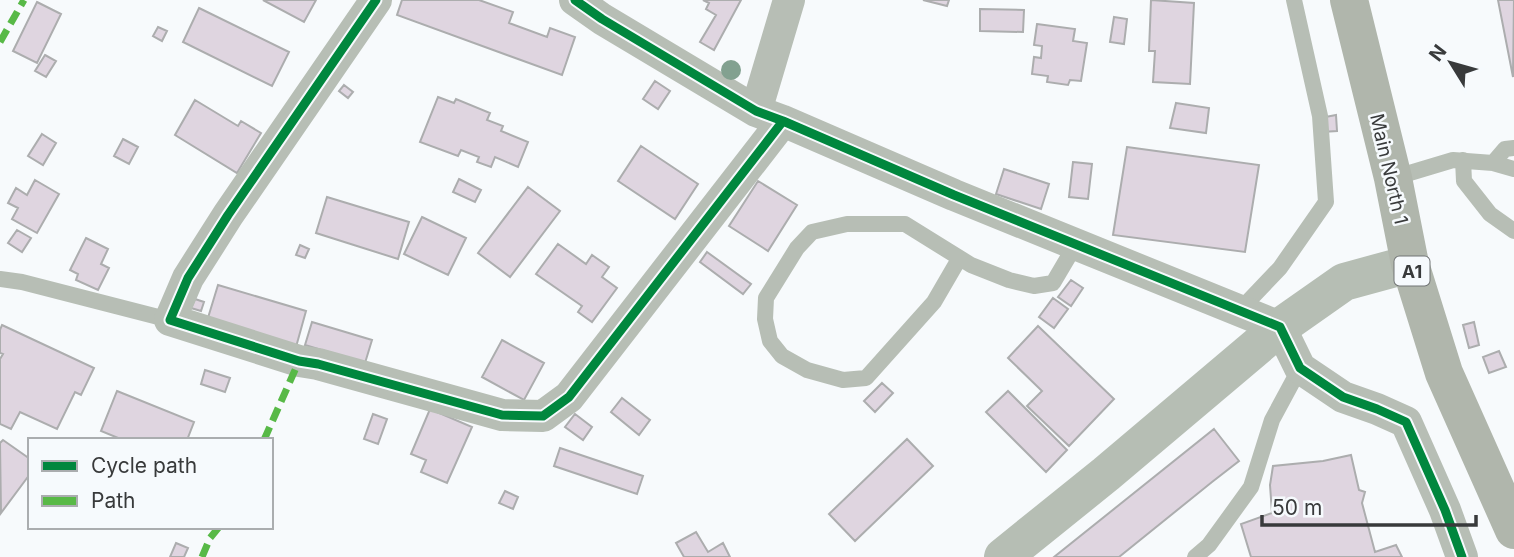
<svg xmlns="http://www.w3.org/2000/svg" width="1514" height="557" font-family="Inter,sans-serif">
<rect width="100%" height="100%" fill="#f7fafc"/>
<path fill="#dfd5e0" stroke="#acadae" stroke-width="2" d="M263 0H316L304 22Z
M402 0H479L513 12 509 23 547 37 550 28 575 37 562 75 397 15Z
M703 0H741L714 50 700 42 716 15 706 9 709 3Z
M923 0H949L947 6Z
M1151 0 1194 3 1190 84 1153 82 1155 51H1149Z
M1498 0H1514L1513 77Z
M37 2 61 14 37 63 13 51Z
M199 8 289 52 272 86 183 42Z
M980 9 1024 10 1023 32 980 31Z
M1114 17 1127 19 1124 44 1110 42Z
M1037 24 1075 29 1073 41 1087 43 1081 81 1070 80 1068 85 1047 82 1048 76 1032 74 1034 57 1041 58 1042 46 1034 45Z
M158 27 167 31 162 41 153 36Z
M45 55 56 61 46 77 35 71Z
M655 81 670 91 658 109 643 99Z
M344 85 353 92 348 98 339 91Z
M438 97 454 103 456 99 490 113 487 120 503 126 501 131 528 142 518 167 495 157 491 167 477 162 479 157 461 150 458 156 420 142Z
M195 100 238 126 241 121 261 133 237 173 175 135Z
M1176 103 1209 108 1206 133 1170 128Z
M1336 115 1337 131 1322 132 1320 118Z
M42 134 56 143 43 165 28 156Z
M123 139 138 147 129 164 114 156Z
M641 146 698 184 675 219 618 181Z
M1127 147 1259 165 1245 252 1113 235Z
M1073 162 1092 164 1088 199 1069 197Z
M1004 169 1049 184 1041 209 996 194Z
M459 179 481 190 475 202 453 192Z
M35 180 59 194 37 233 12 219 18 208 8 203 16 188 27 195Z
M758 181 797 205 768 251 729 226Z
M528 187 560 211 510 277 478 253Z
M327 197 409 222 398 259 316 233Z
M422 217 466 238 448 275 404 254Z
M17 230 31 238 22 252 8 243Z
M86 238 108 249 101 264 109 268 98 290 76 280 78 274 70 270Z
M558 244 586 264 592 255 609 267 602 277 617 288 592 322 578 312 582 306 536 274Z
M300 245 309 249 305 258 296 255Z
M707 252 751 284 743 294 700 262Z
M1071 280 1083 288 1071 306 1058 297Z
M218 285 306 311 296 347 207 321Z
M1053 298 1068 309 1054 328 1039 317Z
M195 299 204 302 201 311 191 308Z
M312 322 372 340 365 363 305 345Z
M1474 322 1479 345 1469 348 1463 325Z
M2 325 94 368 81 395 75 392 57 429 20 412 11 429 0 424V359L3 354 0 353V330Z
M1038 326 1114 399 1069 446 1027 406 1042 391 1008 358Z
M502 340 544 363 524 400 482 377Z
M1499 351 1506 367 1489 373 1483 357Z
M205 370 230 378 225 392 201 384Z
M882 383 893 393 875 412 864 401Z
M117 391 194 422 187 440H123L101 431Z
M1008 391 1067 450 1046 472 986 412Z
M622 398 650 420 639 435 611 412Z
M430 409 472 427 447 483 421 472 426 460 411 454Z
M373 414 387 419 378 444 364 439Z
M575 414 592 427 583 440 565 427Z
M1214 429 1239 461 1212 482 1119 557H1054Z
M907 439 933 466 855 541 829 514Z
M3 440 30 459V474L1 513 0 443Z
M560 448 643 476 637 494 554 466Z
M1351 455 1359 490 1365 492 1362 503 1375 552 1396 545 1402 557H1251L1241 524 1272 513 1270 485 1273 466 1323 461Z
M505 491 518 497 513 509 499 503Z
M696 532 708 552 723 543 730 557H684L676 543Z
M176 543 188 548 184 557H170Z"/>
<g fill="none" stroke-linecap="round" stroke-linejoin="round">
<path stroke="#b7beb5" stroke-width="16" d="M1463 160 1464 181 1490 214 1514 231
M1493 163 1505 149 1514 148
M1393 178 1453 160 1493 163 1514 169
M959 259 934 302 866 378 843 380 807 370 782 356 770 341 765 319 766 298 797 248 812 232 847 224H905L971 265 1009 280 1034 286 1053 283 1076 244
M0 279 22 282 170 320
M1239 311 1280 268 1326 202 1320 116 1294 0
M1195 557 1209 545 1251 487 1272 420 1300 368"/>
<path stroke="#b7beb5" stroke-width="32" d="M376 0 228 215 188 278 170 320 299 361 318 364 502 415 543 416 569 397 783 121
M575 0 602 19 756 111 783 121 954 195 1280 327 1300 368 1343 397 1377 409 1406 422 1445 510 1462 557
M756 111 789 0"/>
<path stroke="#b6beb4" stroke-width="38" d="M1003 557 1106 474 1280 327 1344 282 1410 264"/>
<path stroke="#b0b6ac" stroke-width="38" d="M1349 0 1393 178 1410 264 1444 373 1514 530"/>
<path stroke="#58b947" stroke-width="7" stroke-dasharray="14 7" stroke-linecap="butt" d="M0 42 24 0
M264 440 299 361
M202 557 210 538 219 527"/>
<g stroke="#f6fafd" stroke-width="13">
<path id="cycleway" d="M376 0 228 215 188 278 170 320 299 361 318 364 502 415 543 416 569 397 783 121
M575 0 602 19 756 111 783 121 954 195 1280 327 1300 368 1343 397 1377 409 1406 422 1445 510 1462 557"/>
</g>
<use href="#cycleway" stroke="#00873e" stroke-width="9"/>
</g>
<circle fill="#82a190" cx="731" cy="70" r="10"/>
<g text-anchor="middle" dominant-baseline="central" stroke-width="5" stroke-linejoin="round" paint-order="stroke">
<rect fill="#f6fafd" stroke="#717475" stroke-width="2" x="1394.5" y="256.5" width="35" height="29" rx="5"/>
<g font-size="18" font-weight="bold" fill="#383a3b">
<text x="1412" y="271">A1</text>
</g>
<g font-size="19" fill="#383a3b" stroke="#f6fafd">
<text transform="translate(1389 169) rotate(77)">Main North 1</text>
</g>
</g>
<rect x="28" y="438" width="245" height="91" fill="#f6fafd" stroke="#aaadaf" stroke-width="2"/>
<rect x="42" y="461" width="35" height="10" fill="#00873e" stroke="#aaadaf" stroke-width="2"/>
<text x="91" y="473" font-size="21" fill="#383a3b">Cycle path</text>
<rect x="42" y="496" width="35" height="10" fill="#58b947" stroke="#aaadaf" stroke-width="2"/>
<text x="91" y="508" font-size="21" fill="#383a3b">Path</text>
<g transform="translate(1451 63) rotate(307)" stroke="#f6fafd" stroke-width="5" paint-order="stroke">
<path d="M0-5L12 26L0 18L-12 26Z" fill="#383a3b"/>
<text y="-10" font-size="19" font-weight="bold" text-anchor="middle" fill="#383a3b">N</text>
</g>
<path d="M1262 515v10h214v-10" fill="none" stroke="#383a3b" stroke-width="3.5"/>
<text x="1272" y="515" font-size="21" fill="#383a3b" stroke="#f6fafd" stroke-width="5" paint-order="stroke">50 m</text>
</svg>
